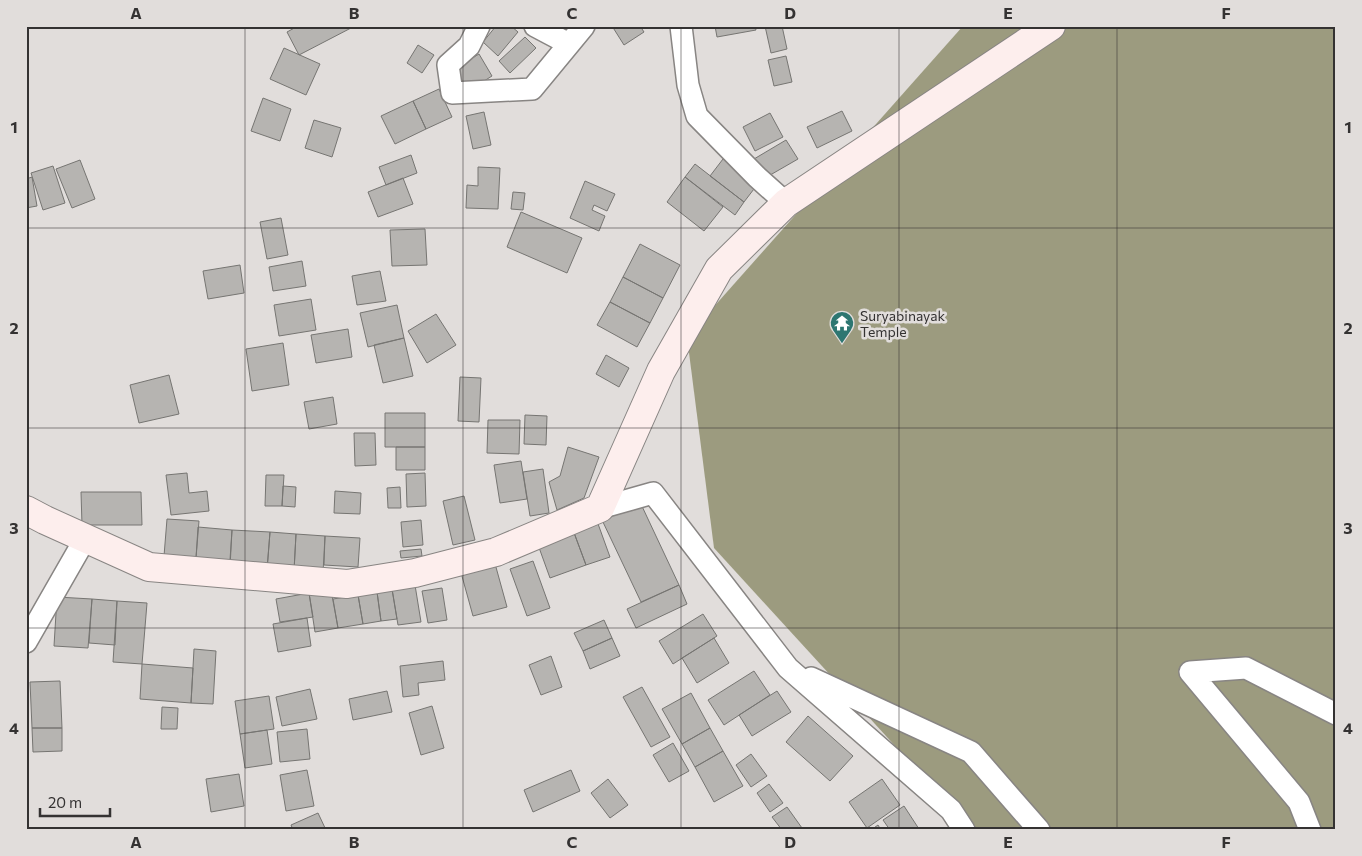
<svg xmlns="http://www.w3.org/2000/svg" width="1362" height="856" font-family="Commissioner,sans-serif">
<rect width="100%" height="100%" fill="#e1dddb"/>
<path fill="#9c9b7f" d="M963 26H1336V830H972L714 548 687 337Z"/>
<path fill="#b6b4b1" stroke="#767572" d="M298 26H350L351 28 299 55 287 32Z
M496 26H511L518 32 498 56 483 42Z
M612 26H640L644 32 624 45Z
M715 26H755L756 30 717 37Z
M765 26H782L787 49 771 53Z
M525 37 536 48 510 73 499 61Z
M418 45 434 55 422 73 407 63Z
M284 48 320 64 306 95 270 79Z
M479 54 492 76 468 91 454 69Z
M786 56 792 82 774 86 768 60Z
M439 89 452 117 426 129 413 101Z
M263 98 291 109 280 141 251 131Z
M413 101 426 129 395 144 381 116Z
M842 111 852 131 817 148 807 127Z
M484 112 491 145 473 149 466 116Z
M770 113 783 137 755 151 743 127Z
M314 120 341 128 332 157 305 148Z
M786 140 798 159 765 178 754 159Z
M411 155 417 173 386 185 379 167Z
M723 159 757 185 744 202 710 176Z
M80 160 95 199 72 208 56 169Z
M695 164 744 202 735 215 685 177Z
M53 166 65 203 43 210 31 173Z
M478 167 500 168 498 209 466 208 467 185 478 186Z
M32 177 37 206 26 208V179Z
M685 177 723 207 704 231 667 202Z
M403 178 413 204 378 217 368 192Z
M585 181 615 194 607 211 594 205 592 210 605 216 599 231 570 218Z
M513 192 525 193 523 210 511 209Z
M521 212 582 238 567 273 507 247Z
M281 218 288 255 267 259 260 222Z
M425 229 427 265 392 266 390 230Z
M640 244 680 265 663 298 623 277Z
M302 261 306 286 273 291 269 267Z
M240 265 244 293 208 299 203 271Z
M380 271 386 301 357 305 352 276Z
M623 277 663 298 650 323 610 302Z
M311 299 316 330 279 336 274 305Z
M610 302 650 323 637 347 597 325Z
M397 305 404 338 368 347 360 313Z
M436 314 456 345 427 363 408 331Z
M348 329 352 357 316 363 311 335Z
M404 338 413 376 383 383 374 345Z
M283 343 289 385 252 391 246 349Z
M606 355 629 368 619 387 596 374Z
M169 375 179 414 139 423 130 385Z
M460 377 481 378 479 422 458 421Z
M333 397 337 424 309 429 304 402Z
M385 413H425V447H385Z
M525 415 547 416 546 445 524 444Z
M488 420H520L519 454 487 453Z
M354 433H375L376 465 355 466Z
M396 447H425V470H396Z
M568 447 599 457 584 498 557 510 549 482 560 476Z
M521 461 527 499 500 503 494 465Z
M543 469 549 513 530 516 523 472Z
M187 473 189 493 207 491 209 511 171 515 166 475Z
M425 473 426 506 407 507 406 474Z
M266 475H284L282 506H265Z
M283 486 296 487 295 507 282 506Z
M400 487 401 508H388L387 488Z
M335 491 361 493 360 514 334 513Z
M81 492H141L142 525H82Z
M464 496 475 540 453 545 443 501Z
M640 502 679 585 641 602 602 520Z
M167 519 199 521 196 558 164 556Z
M421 520 423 545 403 547 401 522Z
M597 521 610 557 586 565 573 530Z
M198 527 232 530 230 560 196 558Z
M232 530 270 532 267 570 230 567Z
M573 530 586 565 550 578 537 542Z
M270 532 296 534 294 571 267 570Z
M296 534 325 536 323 573 294 571Z
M325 536 360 538 358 567 324 565Z
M421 549 422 556 401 558 400 551Z
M494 560 507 607 473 616 460 569Z
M533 561 550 608 527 616 510 569Z
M415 585 421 622 398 625 392 589Z
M679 585 687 604 636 628 627 609Z
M442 588 447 620 428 623 422 591Z
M392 589 397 619 381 621 377 592Z
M331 590 338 628 315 632 309 593Z
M377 592 381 621 363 624 358 595Z
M309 593 313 617 280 622 276 599Z
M358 595 363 624 338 628 333 599Z
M57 597 92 599 88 648 54 646Z
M92 599 117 601 115 645 89 643Z
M117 601 147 603 142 664 113 662Z
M703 614 717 636 673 664 659 641Z
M307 618 311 646 278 652 273 624Z
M604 620 612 638 583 651 574 633Z
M612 638 620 656 590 669 583 651Z
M714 638 729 663 697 683 682 658Z
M194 649 216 651 213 704 191 703Z
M551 656 562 687 541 695 529 665Z
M443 661 445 680 418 683 419 695 403 697 400 666Z
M142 664 193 668 191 703 140 699Z
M754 671 770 695 724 725 708 700Z
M60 681 62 728H32L30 682Z
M642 687 670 737 651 747 623 697Z
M310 689 317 719 282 726 276 697Z
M387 691 392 712 353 720 349 699Z
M777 691 791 712 752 736 739 715Z
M691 693 710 728 682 744 662 709Z
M269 696 274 729 240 734 235 701Z
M432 706 444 748 421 755 409 713Z
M162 707 178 708 177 729H161Z
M808 716 853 756 830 781 786 742Z
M32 728H62V751L33 752Z
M710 728 723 751 695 767 682 744Z
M307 729 310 759 280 762 277 732Z
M267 730 272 764 245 768 240 734Z
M673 743 689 771 669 782 653 755Z
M723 751 743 786 714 802 695 767Z
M751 754 767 776 751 787 736 765Z
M307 770 314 806 286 811 280 775Z
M571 770 580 791 533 812 524 790Z
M239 774 244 806 211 812 206 779Z
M608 779 628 805 610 818 591 793Z
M882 779 900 805 867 828 849 802Z
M769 784 783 803 770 812 757 793Z
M904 806 919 829 890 830 883 820Z
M787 807 802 828 799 830H782L772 817Z
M318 813 326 830H293L291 825Z
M878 825 881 830H871Z"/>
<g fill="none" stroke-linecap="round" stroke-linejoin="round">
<g stroke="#888583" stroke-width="24">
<path id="street" d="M479 26 469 46 448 65 452 93 532 89 584 26
M535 26 569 44
M681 26 688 85 697 116 757 177 786 203
M600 508 653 493 788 668 951 810 964 830
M26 642 85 539
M811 678 971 752 1039 830
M1310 830 1299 802 1190 672 1246 668 1336 714"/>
</g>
<g stroke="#888583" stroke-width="30">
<path id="secondary" d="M26 510 45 520 149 567 347 584 415 573 496 552 600 508 661 371 719 269 786 203 1051 26"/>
</g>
<use href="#street" stroke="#fff" stroke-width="21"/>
<use href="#secondary" stroke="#fdeeed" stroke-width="28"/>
</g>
<path fill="none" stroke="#343232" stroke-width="1" stroke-opacity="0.55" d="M245 26V830M463 26V830M681 26V830M899 26V830M1117 26V830M26 228H1336M26 428H1336M26 628H1336"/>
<defs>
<g id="temple-pin" transform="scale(1.25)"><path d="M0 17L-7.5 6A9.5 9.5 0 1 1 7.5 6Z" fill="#2d7671" stroke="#e1dddb"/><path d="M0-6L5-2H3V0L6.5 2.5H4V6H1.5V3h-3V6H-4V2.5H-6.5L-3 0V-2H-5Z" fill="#fff"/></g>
</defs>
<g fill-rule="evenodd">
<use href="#temple-pin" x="842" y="323"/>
</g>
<g text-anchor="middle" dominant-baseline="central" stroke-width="5" stroke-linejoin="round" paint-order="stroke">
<g font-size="14" fill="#343232" stroke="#e1dddb" text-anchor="start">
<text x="860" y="315">Suryabinayak<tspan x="860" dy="16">Temple</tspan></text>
</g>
</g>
<rect width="1362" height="856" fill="none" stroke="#e1dddb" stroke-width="55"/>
<path d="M40 808v8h70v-8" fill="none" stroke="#343232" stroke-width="2.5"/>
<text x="48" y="808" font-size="15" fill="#343232" stroke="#e1dddb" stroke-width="4" paint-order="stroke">20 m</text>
<rect x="28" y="28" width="1306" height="800" fill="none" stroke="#343232" stroke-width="2"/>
<g font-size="16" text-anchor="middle" font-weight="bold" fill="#343232">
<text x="136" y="19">A</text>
<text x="354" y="19">B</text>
<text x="572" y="19">C</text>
<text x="790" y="19">D</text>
<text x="1008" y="19">E</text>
<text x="1226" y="19">F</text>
<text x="14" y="133">1</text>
<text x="1348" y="133">1</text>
<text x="14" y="334">2</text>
<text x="1348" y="334">2</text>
<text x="14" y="534">3</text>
<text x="1348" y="534">3</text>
<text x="14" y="734">4</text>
<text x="1348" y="734">4</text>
<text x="136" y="848">A</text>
<text x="354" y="848">B</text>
<text x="572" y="848">C</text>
<text x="790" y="848">D</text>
<text x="1008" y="848">E</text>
<text x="1226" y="848">F</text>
</g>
</svg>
